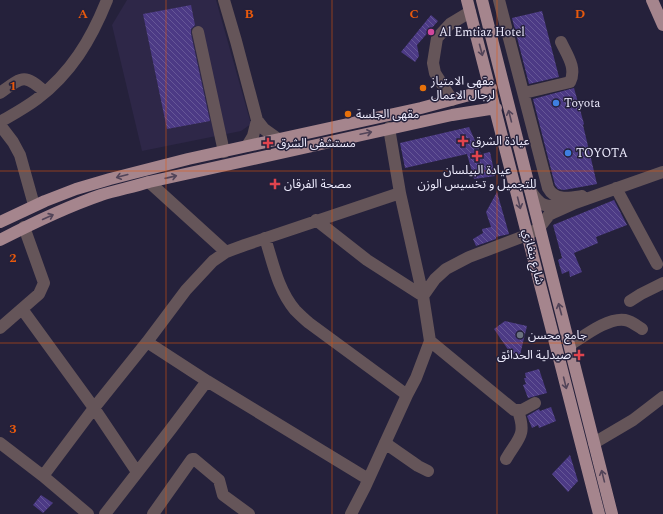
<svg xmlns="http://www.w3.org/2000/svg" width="663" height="514" font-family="Spectral,'Noto Sans Arabic',serif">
<defs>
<pattern id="building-back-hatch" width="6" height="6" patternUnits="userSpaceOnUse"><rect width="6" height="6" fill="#4c3a85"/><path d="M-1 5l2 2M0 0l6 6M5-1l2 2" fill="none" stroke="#665797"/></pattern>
</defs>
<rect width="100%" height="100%" fill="#25213b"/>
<path fill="#2e2748" d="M127 0H216L251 124 241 131 142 151 112 25Z"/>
<path fill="url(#building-back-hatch)" d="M191 5 195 25 191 29V34L210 121 167 129 143 14Z
M542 11 559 77 529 84 512 18Z
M431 15 438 21 417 45 419 56 415 62 401 52Z
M574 88 584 124 583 125 597 184 564 190 558 189 555 185 533 99Z
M469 127 481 154 490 152 495 176 474 179 467 154 405 168 400 143Z
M497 192 509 234 496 237V239L476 246 473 239 483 233 482 229 491 227 486 212Z
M614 200 627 225 596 237 598 243 574 253 582 272 570 277 569 271 562 274 558 260 562 258 553 225Z
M505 321 527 326 520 355 511 354 494 329Z
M539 369 547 393 528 398 523 385 526 384 524 378H526L525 373Z
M551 407 556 421 539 428 538 425 532 428 527 416 539 409 540 411Z
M570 455 578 481 568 492 552 474Z
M41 495 53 503 43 513 33 505Z"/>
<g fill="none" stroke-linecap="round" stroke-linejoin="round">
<path stroke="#655559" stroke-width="12" d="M224 0 236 41 257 120 264 129 278 139
M499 0 548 188C555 201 569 198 582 196
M198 32 224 152
M0 93C22 77 24 73 45 92
M524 93 570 82C577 68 567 55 561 42
M452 100 435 73 433 63 437 38 450 24 470 12
M0 122C12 115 25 108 37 99 71 73 91 40 107 0
M0 125 13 142 20 155 34 205
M247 146 253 136 257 120
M149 182 226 252
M616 188 657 264
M530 190C540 206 545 208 564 205
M316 220 367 260 423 296 435 279 446 269 469 257 527 235 539 228 549 215 555 212 575 203 663 172
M265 238C273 263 278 290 295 310 299 314 304 319 309 323L407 395
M630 301 641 294 663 283
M22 309 94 408 137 472
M0 328 39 294 44 283 24 227
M430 341 514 410H522L535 403
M147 342 207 381 368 479
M570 345C583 337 608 317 625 320 631 321 636 325 642 329
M0 443 43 476 88 514
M385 443 418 466 428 471
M594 443 633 420 663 397
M506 459C518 438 527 436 518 411
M43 476 94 408 147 342 186 290 213 261 226 252 245 245 400 193
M105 514 171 429 207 381
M153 514 192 459H194L219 480 223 495 249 514
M351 514 365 487 407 395 416 378 430 341 423 296 400 193 389 128"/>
<path stroke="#a5858d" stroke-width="12" d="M467 0 599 514
M482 0 612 514
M652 0 663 25
M0 222 45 201 76 189 110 179 188 159 421 108 477 93 491 88
M0 240C33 223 66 207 101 195 117 190 133 187 149 182L452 115 496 108"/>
</g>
<defs><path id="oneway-shaft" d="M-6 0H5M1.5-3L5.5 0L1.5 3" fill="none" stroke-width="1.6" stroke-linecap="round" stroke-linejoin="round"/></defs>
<g stroke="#524458">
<use href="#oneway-shaft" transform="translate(481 50) rotate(75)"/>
<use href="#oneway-shaft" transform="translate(510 116) rotate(-104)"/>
<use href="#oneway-shaft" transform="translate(366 133) rotate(-12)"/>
<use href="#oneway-shaft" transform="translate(122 176) rotate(165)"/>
<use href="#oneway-shaft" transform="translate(171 177) rotate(-13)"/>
<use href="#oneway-shaft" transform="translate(519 203) rotate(76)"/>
<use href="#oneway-shaft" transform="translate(48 217) rotate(-24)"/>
<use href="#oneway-shaft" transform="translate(560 309) rotate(-105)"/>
<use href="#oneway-shaft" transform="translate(565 383) rotate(76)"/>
<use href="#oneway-shaft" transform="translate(603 476) rotate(-104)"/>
</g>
<path fill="none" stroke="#e8590c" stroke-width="1" stroke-opacity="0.55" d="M166 0V514M332 0V514M497 0V514M0 171H663M0 343H663"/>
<circle fill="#d1479c" stroke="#25213b" stroke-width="1.5" cx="431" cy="32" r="4"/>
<g fill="#e8710a" stroke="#25213b" stroke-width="1.5">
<circle cx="423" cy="88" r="4"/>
<circle cx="348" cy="114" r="4"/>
</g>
<g fill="#3f7fe0" stroke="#25213b" stroke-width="1.5">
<circle cx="556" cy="103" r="4"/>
<circle cx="568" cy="153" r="4"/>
</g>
<g fill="#e0444e" stroke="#25213b" stroke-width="1.5">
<path d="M461 135h4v4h4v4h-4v4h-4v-4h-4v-4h4z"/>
<path d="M266 137h4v4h4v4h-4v4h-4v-4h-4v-4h4z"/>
<path d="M475 150h4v4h4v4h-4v4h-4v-4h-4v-4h4z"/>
<path d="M273 178h4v4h4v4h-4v4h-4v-4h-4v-4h4z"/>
<path d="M577 349h4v4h4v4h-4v4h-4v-4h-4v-4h4z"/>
</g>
<circle fill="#6b7280" stroke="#25213b" stroke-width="1.5" cx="520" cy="335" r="4"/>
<g text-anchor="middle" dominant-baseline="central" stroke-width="3" stroke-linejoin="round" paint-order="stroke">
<g font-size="12" fill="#eeecfe" stroke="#25213b" text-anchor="start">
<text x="439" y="32">Al Emtiaz Hotel</text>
<text x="431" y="81">مقهى الامتياز<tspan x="431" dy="14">لرجال الاعمال</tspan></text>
<text x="564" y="103">Toyota</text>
<text x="356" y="114">مقهى الجلسة</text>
<text x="472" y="141">عيادة الشرق</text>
<text x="277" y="143">مستشفى الشرق</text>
<text x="576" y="153">TOYOTA</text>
<text x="477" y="170" text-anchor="middle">عيادة البيلسان<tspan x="477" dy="14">للتجميل و تخسيس الوزن</tspan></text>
<text x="284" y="184">مصحة الفرقان</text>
<text x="528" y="335">جامع محسن</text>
<text x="571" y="355" text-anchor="end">صيدلية الحدائق</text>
</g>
<g font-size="12" fill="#eeecfe" stroke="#25213b">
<text transform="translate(533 257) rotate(76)">شارع بنغازي</text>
</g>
</g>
<g font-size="13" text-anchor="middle" font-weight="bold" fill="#e8590c" stroke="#25213b" stroke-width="3" stroke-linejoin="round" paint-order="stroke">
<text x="83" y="18">A</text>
<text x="249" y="18">B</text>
<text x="414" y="18">C</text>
<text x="580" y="18">D</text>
<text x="13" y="90">1</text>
<text x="13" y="262">2</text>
<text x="13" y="433">3</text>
</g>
</svg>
